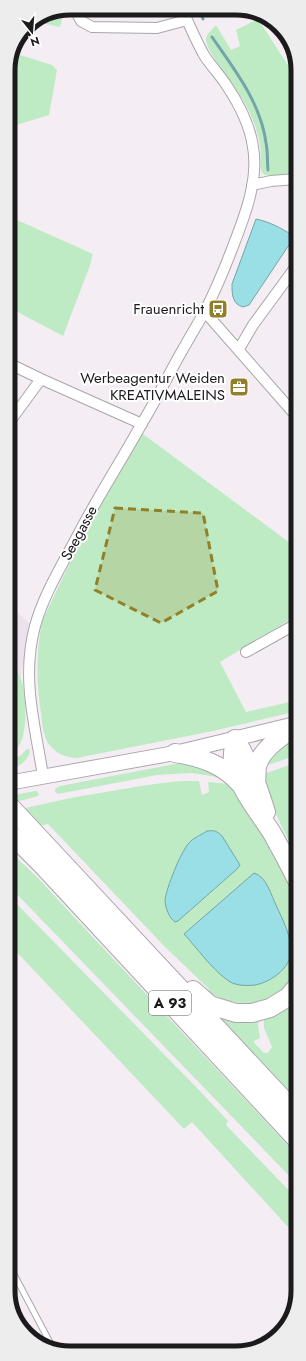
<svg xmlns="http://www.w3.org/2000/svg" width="306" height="1361" font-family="Jost,sans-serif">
<rect width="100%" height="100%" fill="#f4eef4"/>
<path fill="#ede1ed" d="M8 602 29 623 21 677 8 661Z"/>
<path fill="#beebc4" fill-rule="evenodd" d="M64 11 60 27 37 22Z
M258 19 297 79 298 171C288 178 272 180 262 173 259 164 262 155 260 146 258 130 251 114 243 100 236 87 206 51 206 40 205 35 213 29 216 25L231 50 240 46 236 30Z
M14 53 52 65 57 70 49 115 16 125H8V66Z
M8 216 93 254 89 268 63 336 8 307Z
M135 428 298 549V615L220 662 246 712 298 700V711L213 731 77 758C66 758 55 753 48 743 43 735 42 723 41 713 36 680 36 654 42 621Z
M8 661C13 666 19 672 21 679 26 694 29 736 17 748 15 750 11 751 8 752Z
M298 736V755L262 767 267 755Z
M27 749H29L30 752C27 762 19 767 8 769V760L20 756Z
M298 762V860L268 798 261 775Z
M180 763 199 765 218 777 191 773 157 775 58 794 55 792V789L60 786Z
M180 781H199L202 795 209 792 208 782 229 784 240 794 278 862 298 902V975C295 980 290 984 285 988 282 991 279 994 276 996 255 1009 228 1003 208 992L209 989 165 947 48 824 8 834V812L70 798 147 785ZM184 849 240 865 237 869 178 921 169 888ZM254 874H257L226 979 185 934Z
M36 791 38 792 39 795 38 796 8 804V796Z
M8 850 36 876 89 933 298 1156V1185L8 885Z
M8 895 199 1090 228 1121 226 1125 298 1200V1238L192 1122 184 1129 8 943Z
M298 994V1102L213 1009 259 1019 258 1025 260 1038 254 1041 255 1044 264 1053H268L272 1047 264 1028V1019Z"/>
<path fill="#9adfe6" stroke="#74a4a9" d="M256 219C270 222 281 228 292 235L293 239 249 305 243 307C232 304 232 294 232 284Z
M207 831C214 830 217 831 222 836L240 865 237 869 178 921 175 922C169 918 165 907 165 900 166 889 181 851 189 843 193 838 201 835 207 831Z
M254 873C267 877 271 895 276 905 282 918 289 932 291 946 294 966 272 982 255 985 245 986 234 986 226 979 211 968 197 948 184 934Z"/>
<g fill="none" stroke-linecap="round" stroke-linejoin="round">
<path stroke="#74a4a9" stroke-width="3" d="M199 9 203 19
M212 37C234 69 261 103 266 143 268 152 267 161 268 170"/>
<g stroke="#aba5ab" stroke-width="7">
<path id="lane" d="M289 276 298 282
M8 1263 54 1350"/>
</g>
<g stroke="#aba5ab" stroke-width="12">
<path id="street" d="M74 8 81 21 92 27 157 28 187 20
M252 185 271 181 296 179 298 182
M205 312 298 418
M239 349 253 325 289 276 298 263
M8 363 41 379 142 424
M8 424 41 379
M246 652 298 623
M43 776C35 725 21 678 35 626 44 593 64 562 80 531 99 495 121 461 141 425 157 399 170 371 186 344 192 333 199 322 205 311 215 291 224 270 232 249 244 218 259 181 253 147 250 126 239 104 227 86 220 75 211 66 204 55 196 41 189 24 182 9"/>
</g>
<g stroke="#aba5ab" stroke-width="16">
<path id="secondary" d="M8 783 175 753 295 724"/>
</g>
<g stroke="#aba5ab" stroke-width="20">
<path id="highway" d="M235 739C234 747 232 753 233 761 238 788 258 811 272 833 281 849 290 866 298 882
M235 739C250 762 258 787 266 812
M175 753C200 757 223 764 240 784
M256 782C257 777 256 772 257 767 261 748 283 736 298 725
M8 804 298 1115
M8 831 42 865 298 1141
M193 990 210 1005 236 1013H252L270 1008 288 997 298 985"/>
</g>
<use href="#lane" stroke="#fff" stroke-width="5"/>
<use href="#street" stroke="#fff" stroke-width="10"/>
<use href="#secondary" stroke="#fff" stroke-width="14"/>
<use href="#highway" stroke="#fff" stroke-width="18"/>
</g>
<path fill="#918027" fill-opacity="0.2" stroke="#918027" stroke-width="3" stroke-dasharray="8 5" stroke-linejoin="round" d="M115 508 203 513 218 591 161 623 95 590Z"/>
<defs>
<g id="bus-square" transform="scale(1)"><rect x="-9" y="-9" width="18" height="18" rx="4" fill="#918027" stroke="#fff"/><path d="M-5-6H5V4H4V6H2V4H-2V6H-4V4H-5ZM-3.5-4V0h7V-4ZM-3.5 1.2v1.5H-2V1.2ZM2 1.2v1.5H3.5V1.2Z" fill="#fff"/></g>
<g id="office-square" transform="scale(1)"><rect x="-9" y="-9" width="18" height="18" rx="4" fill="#918027" stroke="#fff"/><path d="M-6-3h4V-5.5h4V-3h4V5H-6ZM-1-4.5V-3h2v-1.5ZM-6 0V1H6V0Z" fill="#fff"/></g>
</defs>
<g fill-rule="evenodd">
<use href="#bus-square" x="218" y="309"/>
<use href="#office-square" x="239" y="387"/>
</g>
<g text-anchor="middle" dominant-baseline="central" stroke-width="4" stroke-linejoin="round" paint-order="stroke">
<rect fill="#fff" stroke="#605f60" stroke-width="1" x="149" y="991" width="42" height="24" rx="3"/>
<g font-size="14" font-weight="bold" fill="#1c1a1c">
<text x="170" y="1003">A 93</text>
</g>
<g font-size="15" fill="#1c1a1c" stroke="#fff" text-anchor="end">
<text x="204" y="309">Frauenricht</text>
<text x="225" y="378">Werbeagentur Weiden<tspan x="225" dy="17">KREATIVMALEINS</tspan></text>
</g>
<g font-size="15" fill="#1c1a1c" stroke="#fff">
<text transform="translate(79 533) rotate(-62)">Seegasse</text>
</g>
</g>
<path d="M0 0H306V1361H0ZM70 15H236A55 55 0 0 1 291 70V1291A55 55 0 0 1 236 1346H70A55 55 0 0 1 15 1291V70A55 55 0 0 1 70 15Z" fill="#ededed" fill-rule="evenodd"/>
<path fill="none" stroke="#1c1a1c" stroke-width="5" d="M70 15H236A55 55 0 0 1 291 70V1291A55 55 0 0 1 236 1346H70A55 55 0 0 1 15 1291V70A55 55 0 0 1 70 15Z"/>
<g transform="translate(32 32) rotate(163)" stroke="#ffffff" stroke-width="3" paint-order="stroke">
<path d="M0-3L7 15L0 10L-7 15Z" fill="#1c1a1c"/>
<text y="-6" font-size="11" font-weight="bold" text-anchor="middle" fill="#1c1a1c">N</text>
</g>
</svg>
